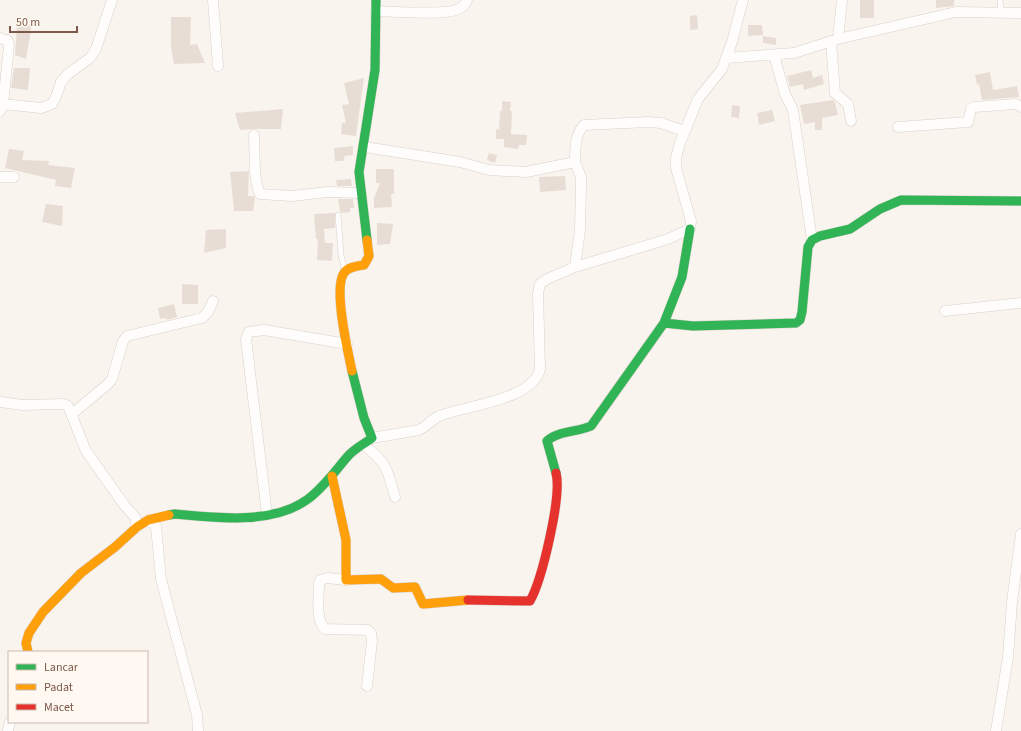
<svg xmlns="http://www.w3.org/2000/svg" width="1021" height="731" font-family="'Source Sans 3',sans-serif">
<rect width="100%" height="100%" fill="#faf4ee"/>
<path fill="#e7ddd5" d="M860 0H874V18H860Z
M936 0H954V6L936 8Z
M697 15 698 29 690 30V16Z
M171 17H191L190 45 197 44 205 63 174 64 171 48Z
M32 24 26 59 15 55 17 26Z
M748 25H762L763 35 748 36Z
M763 36 776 38V45L763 43Z
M14 68H30L28 90 11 88Z
M811 70 813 78 822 75 824 84 804 90 803 84 790 87 787 76Z
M990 72 993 90 1017 86 1019 97 982 100 979 84 977 85 975 75Z
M364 78 356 136 341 134 342 123H346L342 105 349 104 344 83Z
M833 100 835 102 838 115 822 118V130H815V122L804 124 800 105Z
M502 101 511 102 510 111H512L511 134 527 135 526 145H519L518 149 504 147V139H496V129L499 130 500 111H502Z
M732 105 740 106 739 118 731 117Z
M283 109 281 129H254L240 130 235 113Z
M772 110 775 121 759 125 757 113Z
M353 146V155L345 156 343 161H335L334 148Z
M9 149 24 151 22 160 49 161 48 165 75 168 71 188 55 186 56 180 5 168Z
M489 153 497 155 495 163 487 160Z
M376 169H394V194H391L392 207 374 208V198L380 183H376Z
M249 171 248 196H254L255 198 253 211H234L230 172Z
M565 176 566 190 540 192 539 177Z
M351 179 352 186H337L336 180Z
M338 199H353L354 208H350V212L342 213 340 211Z
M46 204 63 206 62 226 42 222Z
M335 213V228L324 229 325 243H333L332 261 317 260 318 239H316L314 214Z
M377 223 393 224 390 244 377 245Z
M226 229V248L204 253 206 230Z
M182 284 198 285V304H182Z
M174 304 177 317 167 320 166 318 160 319 158 308Z"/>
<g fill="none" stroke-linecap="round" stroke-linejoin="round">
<g stroke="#d9d0ca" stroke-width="6">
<path id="lane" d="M1000 0 1001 12
M338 215 341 255 345 271"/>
</g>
<g stroke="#d9d0ca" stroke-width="11">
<path id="street" d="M213 0 218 66
M376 11C393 11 451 17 462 7 464 6 466 2 467 0
M0 38 8 41 9 46 3 104 0 111
M838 39 842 0
M831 41 835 93 848 104 851 121
M774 55 785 94 793 110 812 240
M726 58 794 53 838 39 956 12 1021 13
M3 104 41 108 52 104 56 97 61 82 68 74 90 58 96 49 112 0
M898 127 968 122 971 109 974 107 1016 104 1021 107
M254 135C255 151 253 181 260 194L292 196 327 192 361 193
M365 147 460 162 489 170 526 172 575 162C575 150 575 134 584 125L648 122 661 123 684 131
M0 177H14
M575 267 580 230 581 183V177L575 162
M945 311 1021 303
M0 402 22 405 64 404 68 406 86 451 125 506 135 517 137 527
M72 414 108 384 112 379 123 341 127 336 202 318 208 312 213 301
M372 438 419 430C427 426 431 420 439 416 464 406 534 400 540 369L538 293 540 284 547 279 575 267 668 239 690 229 691 221 676 168V158L680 143 698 99 722 69 732 42 743 0
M364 445C388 464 387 469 395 497
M267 514 246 339 249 332 264 330 347 344
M148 520 156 526 161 579 197 715 198 731
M346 580 327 578 320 580 319 584C319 596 315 620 325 629L367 630 371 633 372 641 367 686
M8 731 10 722
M996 731 1008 657 1012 602 1021 534"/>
</g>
<g stroke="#dad0ca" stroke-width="10">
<path id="fast" d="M367 240 359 172 375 70 376 0
M664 323 693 326 796 323 800 320 802 312 808 247 812 240 820 236 850 229 880 209 901 200 1021 201
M556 473 547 441C557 431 578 432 591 426L664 323 682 277 690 229
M169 515 175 514C216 518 273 525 308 499 324 487 335 471 348 456 354 449 364 444 372 438L364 418 352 371"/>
</g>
<g stroke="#dad0ca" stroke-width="10">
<path id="slow" d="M352 371C348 352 333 288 344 273 348 267 357 266 364 265L369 256 367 240
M332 476 346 540V580L381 579 393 588 415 587 423 604 468 600
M28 652 26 643 29 633 43 612 81 573 115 547 137 527 148 520 169 515"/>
</g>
<g stroke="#dad0ca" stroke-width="10">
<path id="jam" d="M468 600 530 601C542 580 562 496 556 473"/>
</g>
<use href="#lane" stroke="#fefdfc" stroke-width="5"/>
<use href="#street" stroke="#fefdfc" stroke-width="10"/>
<use href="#fast" stroke="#30b455" stroke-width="9"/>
<use href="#slow" stroke="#ff9f0a" stroke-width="9"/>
<use href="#jam" stroke="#e5322d" stroke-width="9"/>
</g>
<rect x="8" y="651" width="140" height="72" fill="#fff9f2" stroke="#cbb9ae"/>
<rect x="16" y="664" width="20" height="6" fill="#30b455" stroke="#cbb9ae"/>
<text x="44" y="671" font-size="12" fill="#7d5949">Lancar</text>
<rect x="16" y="684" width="20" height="6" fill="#ff9f0a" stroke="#cbb9ae"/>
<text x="44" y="691" font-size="12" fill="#7d5949">Padat</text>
<rect x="16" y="704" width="20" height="6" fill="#e5322d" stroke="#cbb9ae"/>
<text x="44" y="711" font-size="12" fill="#7d5949">Macet</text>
<path d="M10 26v6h67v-6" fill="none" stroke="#7d5949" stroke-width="2"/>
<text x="16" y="26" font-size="12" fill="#7d5949" stroke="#fff9f2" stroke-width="3" paint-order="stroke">50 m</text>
</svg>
